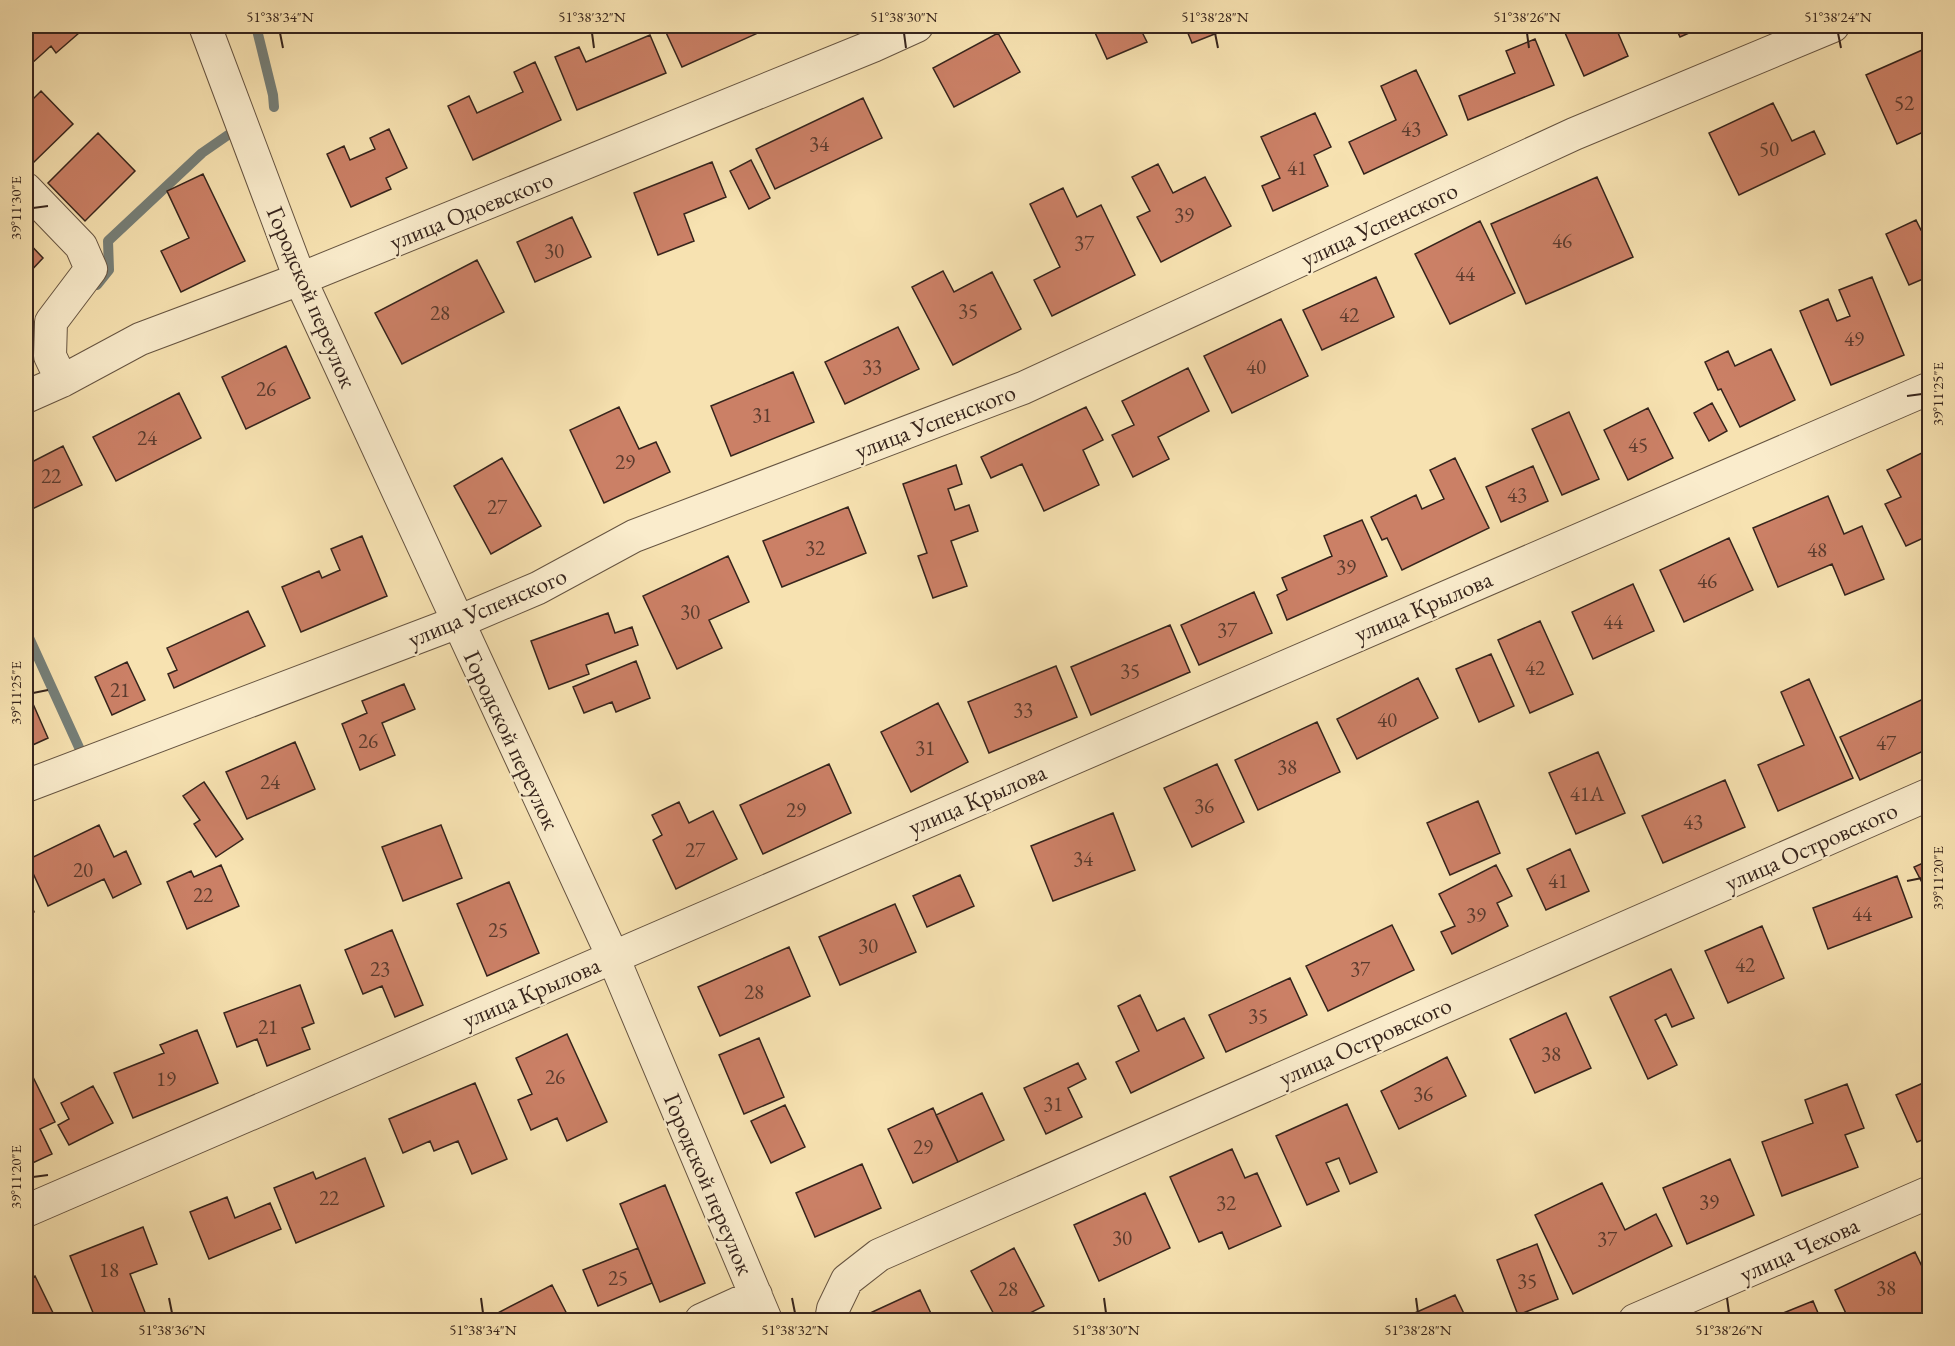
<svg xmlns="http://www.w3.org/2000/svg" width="1955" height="1346" font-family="'EB Garamond',serif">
<rect width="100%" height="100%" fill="#f7e2b1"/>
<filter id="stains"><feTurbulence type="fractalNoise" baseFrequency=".00333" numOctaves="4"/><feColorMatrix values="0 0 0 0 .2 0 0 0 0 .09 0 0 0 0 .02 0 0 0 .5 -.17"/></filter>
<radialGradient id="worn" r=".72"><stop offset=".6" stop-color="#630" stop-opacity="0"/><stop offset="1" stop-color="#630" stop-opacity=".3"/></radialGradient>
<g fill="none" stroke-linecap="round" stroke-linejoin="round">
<path stroke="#767f78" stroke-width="10" d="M256 26 273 95 274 107
M97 285 109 270 108 241 202 153 228 135
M26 360 35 350
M26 631 82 754"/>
</g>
<path fill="#cb8066" stroke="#36241c" stroke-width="1.5" d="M26 26H87L56 53 51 46 31 64 26 57Z
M663 26H768L769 28 682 67Z
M1092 26H1139L1147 42 1107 59Z
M1185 26H1235L1192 43Z
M1562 26H1615L1628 56 1584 76Z
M1675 26H1705L1680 37Z
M998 33 1020 72 954 107 933 68Z
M650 35 666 73 577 110 555 57 579 47 586 62Z
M1535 39 1554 85 1468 120 1459 96 1515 73 1506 51Z
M1929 47 1930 129 1897 144 1866 75Z
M535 62 561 120 473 160 448 106 469 96 477 113 523 92 514 72Z
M1416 70 1447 135 1364 174 1349 142 1396 120 1381 86Z
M41 91 73 124 32 164 26 157V106Z
M863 98 882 138 775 189 756 149Z
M1773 103 1792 141 1814 131 1825 154 1739 195 1709 133Z
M1315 113 1331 147 1314 155 1328 186 1273 211 1262 186 1280 178 1261 137Z
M389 129 407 168 386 178 391 189 351 207 327 154 344 146 350 160 375 149 370 138Z
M98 133 135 171 85 221 48 183Z
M751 160 770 198 749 209 730 171Z
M712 162 726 197 684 214 694 241 658 255 634 193Z
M1158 164 1173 193 1205 177 1231 226 1161 262 1137 217 1150 211 1132 177Z
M203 174 245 261 181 292 161 251 189 238 167 191Z
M1597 177 1633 257 1526 304 1491 224Z
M1063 188 1077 217 1101 205 1135 275 1052 316 1034 280 1060 267 1030 204Z
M572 217 591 257 535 282 517 242Z
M1916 220 1921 230 1930 226V276L1909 285 1886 234Z
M1480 221 1515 293 1450 324 1415 254Z
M26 240 43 258 26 276Z
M477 260 504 312 402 364 375 313Z
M943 271 954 292 992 272 1021 329 953 365 912 287Z
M1376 277 1394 317 1322 350 1303 310Z
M1872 277 1904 355 1831 385 1800 311 1828 299 1837 321 1850 316 1839 290Z
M1281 319 1308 376 1232 413 1204 356Z
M898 327 919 369 845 404 825 362Z
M286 346 310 398 246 429 222 377Z
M1771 349 1795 400 1740 427 1721 389 1718 390 1705 362 1728 351 1735 366Z
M1188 368 1209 411 1158 437 1169 459 1133 477 1112 435 1134 425 1122 401Z
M793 372 814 422 731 456 711 406Z
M179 393 201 438 116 481 93 437Z
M1712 403 1727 431 1709 441 1694 413Z
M619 407 639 449 656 442 670 472 604 503 570 430Z
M1086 407 1103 440 1083 450 1099 485 1044 511 1022 464 991 478 981 457Z
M1648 408 1673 458 1628 480 1604 430Z
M1569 412 1599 479 1562 495 1532 429Z
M63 446 82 485 26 512V465Z
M1930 449V518L1926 519 1930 527V535L1906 546 1885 504 1901 497 1887 470Z
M502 458 541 526 491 554 454 486Z
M1455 458 1489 528 1402 570 1387 538 1382 540 1371 517 1416 495 1422 509 1444 499 1430 470Z
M956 465 962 484 948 489 955 510 969 505 978 531 951 541 967 586 933 598 918 556 927 553 903 484Z
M1533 466 1548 501 1501 522 1486 487Z
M1828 496 1844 534 1862 526 1884 579 1845 595 1832 564 1778 587 1753 528Z
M848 507 866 553 782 587 763 541Z
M1362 520 1387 576 1287 620 1277 595 1287 590 1282 578 1332 556 1324 536Z
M362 536 387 596 301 632 282 587 319 571 322 578 340 570 331 549Z
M1729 538 1753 590 1684 622 1660 570Z
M728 556 749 602 709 620 722 648 677 669 643 596Z
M1633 584 1654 631 1593 659 1572 612Z
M1254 592 1272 633 1199 665 1181 625Z
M248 611 265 646 174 688 168 674 177 670 167 648Z
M608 613 615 633 632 627 638 645 586 665 589 674 549 689 531 641Z
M1540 621 1573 694 1530 713 1498 640Z
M1170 625 1190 672 1091 715 1071 667Z
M1491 654 1514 706 1479 722 1456 669Z
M636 661 650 698 616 712 612 702 584 713 573 687Z
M127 662 145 700 112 715 95 677Z
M1056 666 1077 717 989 753 968 702Z
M1418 678 1438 718 1357 759 1337 719Z
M1809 679 1853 778 1778 811 1758 765 1804 745 1781 692Z
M404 684 415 709 382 723 395 755 360 770 342 724 367 713 362 701Z
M1930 696V748L1860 780 1840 737Z
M30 697 48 738 26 748V699Z
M938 703 968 762 911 792 881 732Z
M1317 722 1340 772 1258 810 1235 760Z
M295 742 315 789 247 819 226 772Z
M1598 752 1625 813 1576 834 1549 773Z
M829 764 851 813 763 854 740 805Z
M1217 764 1244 822 1192 847 1164 788Z
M1725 780 1745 827 1663 863 1642 816Z
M204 782 243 839 216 857 194 824 200 820 183 796Z
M1478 801 1500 853 1450 875 1427 823Z
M679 802 689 823 713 811 737 859 676 889 653 840 662 835 652 815Z
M1113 813 1135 870 1053 901 1031 846Z
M99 825 114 857 126 851 141 884 113 898 104 879 48 906 27 860Z
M441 825 462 878 403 901 382 847Z
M1570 849 1589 891 1546 910 1527 869Z
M1930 860V898L1914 867Z
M221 865 239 906 187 929 167 882 191 871 194 877Z
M1496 865 1512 896 1497 903 1508 926 1452 954 1441 932 1455 926 1439 894Z
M960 875 974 906 927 927 913 896Z
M1897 876 1912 917 1828 949 1813 908Z
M509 882 539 953 487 976 457 904Z
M26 892 34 912 26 916Z
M895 904 916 952 840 985 819 937Z
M1392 925 1414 970 1328 1011 1306 966Z
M1762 926 1784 978 1728 1003 1705 951Z
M392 930 423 1005 395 1017 382 986 363 994 345 950Z
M789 947 810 996 720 1036 698 987Z
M1671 969 1694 1018 1672 1027 1666 1014 1655 1020 1677 1065 1648 1079 1610 997Z
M1290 978 1307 1015 1226 1052 1209 1015Z
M300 985 314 1023 302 1028 310 1049 267 1066 257 1039 237 1047 224 1013Z
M1140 995 1157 1031 1184 1018 1204 1058 1131 1093 1116 1062 1139 1051 1118 1006Z
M1566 1013 1591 1068 1535 1093 1510 1039Z
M197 1030 218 1083 133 1118 114 1073 164 1053 160 1045Z
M567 1034 607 1122 567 1141 557 1118 531 1130 518 1100 532 1094 516 1058Z
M759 1038 784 1097 744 1114 719 1055Z
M1447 1057 1466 1096 1399 1129 1381 1091Z
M1078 1063 1086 1079 1068 1088 1082 1117 1046 1134 1024 1088Z
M32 1075 55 1122 40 1129 52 1154 26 1166V1078Z
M1930 1080V1137L1917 1142 1896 1095Z
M475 1083 507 1159 472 1174 458 1141 434 1151 430 1141 403 1153 389 1119Z
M1847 1084 1864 1128 1845 1135 1858 1167 1782 1196 1762 1142 1813 1123 1805 1100Z
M93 1086 113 1123 69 1145 58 1125 69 1119 61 1103Z
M982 1093 1004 1140 958 1162 936 1115Z
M1347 1104 1377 1172 1350 1184 1339 1158 1326 1163 1339 1191 1307 1205 1276 1136Z
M785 1105 805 1147 771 1163 751 1121Z
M933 1108 958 1162 913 1183 888 1129Z
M1232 1149 1245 1178 1257 1173 1281 1226 1229 1249 1222 1232 1199 1242 1170 1177Z
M365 1158 384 1206 296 1243 274 1188 313 1172 316 1179Z
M1730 1159 1754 1215 1687 1244 1663 1188Z
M862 1164 881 1208 815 1237 796 1193Z
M1602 1183 1625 1230 1656 1214 1672 1246 1573 1294 1535 1215Z
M665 1185 705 1283 660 1302 620 1204Z
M1145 1193 1170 1248 1099 1281 1074 1225Z
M227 1197 235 1218 270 1203 281 1229 209 1259 190 1212Z
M143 1227 157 1264 130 1274 148 1320H96L70 1256Z
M1537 1244 1558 1299 1518 1315 1497 1260Z
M638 1248 652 1283 598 1306 583 1270Z
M1014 1248 1044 1306 1016 1320H997L971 1271Z
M1915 1252 1930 1283V1317L1922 1320H1849L1835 1290Z
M35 1276 56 1319 52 1320H26V1281Z
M552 1285 570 1320H489L488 1318Z
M920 1290 934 1320H855Z
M1455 1295 1467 1320H1399Z
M1813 1301 1821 1320H1766Z"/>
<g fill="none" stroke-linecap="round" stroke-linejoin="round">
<g stroke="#665441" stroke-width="34">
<path id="minor" d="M205 26 300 279 613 957 766 1320
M26 189 81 246 91 269 51 322 50 356 62 381
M26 397 62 381 140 339 300 279 873 46 917 26
M26 786 458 622 538 588 634 536 1023 388 1574 134 1833 26
M26 1211 1930 388
M701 1320 756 1295
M831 1320 833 1309 847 1280 879 1255 1930 794
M1635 1320 1930 1192"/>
</g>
<use href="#minor" stroke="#faeccc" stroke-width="32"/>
</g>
<path fill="none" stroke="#36241c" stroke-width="2" d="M280 33 283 48M592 33 594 48M904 33 906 48M1215 33 1218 48M1527 33 1529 48M1838 33 1841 48M33 208 48 206M1907 396 1922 394M33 693 48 690M1907 881 1922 878M33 1177 48 1175M169 1298 172 1313M481 1298 483 1313M792 1298 795 1313M1104 1298 1106 1313M1416 1298 1418 1313M1727 1298 1729 1313"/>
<g text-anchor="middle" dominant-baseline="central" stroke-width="4.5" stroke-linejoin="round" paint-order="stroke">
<g font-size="21" fill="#5b3b2e">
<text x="1904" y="102">52</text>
<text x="1411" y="128">43</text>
<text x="819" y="143">34</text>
<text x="1769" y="148">50</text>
<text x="1297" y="167">41</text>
<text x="1184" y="214">39</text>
<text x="1562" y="240">46</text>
<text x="1084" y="242">37</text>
<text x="554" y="250">30</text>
<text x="1465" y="273">44</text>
<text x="968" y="310">35</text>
<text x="440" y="312">28</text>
<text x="1349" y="314">42</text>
<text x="1854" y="338">49</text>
<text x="872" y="366">33</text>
<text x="1256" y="366">40</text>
<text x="266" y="388">26</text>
<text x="762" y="414">31</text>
<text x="147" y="437">24</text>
<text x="1638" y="444">45</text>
<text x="625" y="461">29</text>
<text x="51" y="475">22</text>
<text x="1517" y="494">43</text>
<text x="497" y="506">27</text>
<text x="815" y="547">32</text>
<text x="1817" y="549">48</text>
<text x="1346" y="566">39</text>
<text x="1707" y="580">46</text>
<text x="690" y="611">30</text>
<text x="1613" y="621">44</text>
<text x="1227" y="629">37</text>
<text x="1535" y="667">42</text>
<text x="1130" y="670">35</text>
<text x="120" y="689">21</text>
<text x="1023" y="709">33</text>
<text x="1387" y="719">40</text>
<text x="368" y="740">26</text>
<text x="1886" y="742">47</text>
<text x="925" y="747">31</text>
<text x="1287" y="766">38</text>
<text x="270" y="781">24</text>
<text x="1587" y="793">41А</text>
<text x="1204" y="805">36</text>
<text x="796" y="809">29</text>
<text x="1693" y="821">43</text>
<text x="695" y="849">27</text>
<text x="1083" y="858">34</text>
<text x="83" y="869">20</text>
<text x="1558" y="880">41</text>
<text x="203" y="894">22</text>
<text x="1862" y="913">44</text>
<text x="1476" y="914">39</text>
<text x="498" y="929">25</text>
<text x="868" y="945">30</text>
<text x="1745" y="964">42</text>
<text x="380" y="968">23</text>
<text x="1360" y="968">37</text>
<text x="754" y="991">28</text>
<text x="1258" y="1015">35</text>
<text x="268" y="1026">21</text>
<text x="1551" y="1053">38</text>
<text x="555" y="1076">26</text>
<text x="166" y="1078">19</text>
<text x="1423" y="1093">36</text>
<text x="1053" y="1103">31</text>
<text x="923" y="1146">29</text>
<text x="329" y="1197">22</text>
<text x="1709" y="1201">39</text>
<text x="1226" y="1202">32</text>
<text x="1122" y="1237">30</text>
<text x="1607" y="1238">37</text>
<text x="109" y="1269">18</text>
<text x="618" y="1277">25</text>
<text x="1527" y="1280">35</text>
<text x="1886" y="1287">38</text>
<text x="1008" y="1288">28</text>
</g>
<g font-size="24" fill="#36241c" stroke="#faeccc">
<text transform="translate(471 210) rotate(-22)">улица Одоевского</text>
<text transform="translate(1379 224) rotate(-25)">улица Успенского</text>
<text transform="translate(312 297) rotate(67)">Городской переулок</text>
<text transform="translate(935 421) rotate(-21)">улица Успенского</text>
<text transform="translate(1423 606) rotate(-23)">улица Крылова</text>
<text transform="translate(487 607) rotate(-23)">улица Успенского</text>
<text transform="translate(512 740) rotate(65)">Городской переулок</text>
<text transform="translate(977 799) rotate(-23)">улица Крылова</text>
<text transform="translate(1811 846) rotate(-24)">улица Островского</text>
<text transform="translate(531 992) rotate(-23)">улица Крылова</text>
<text transform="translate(1365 1041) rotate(-24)">улица Островского</text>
<text transform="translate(709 1184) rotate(67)">Городской переулок</text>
<text transform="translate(1799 1249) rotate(-24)">улица Чехова</text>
</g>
</g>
<rect width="1955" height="1346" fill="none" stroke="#f7e2b1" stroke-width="66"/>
<rect x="33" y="33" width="1889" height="1280" fill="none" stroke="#36241c" stroke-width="2"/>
<g font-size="15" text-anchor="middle" fill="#36241c">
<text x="280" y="22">51°38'34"N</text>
<text x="592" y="22">51°38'32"N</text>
<text x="904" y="22">51°38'30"N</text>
<text x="1215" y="22">51°38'28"N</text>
<text x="1527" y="22">51°38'26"N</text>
<text x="1838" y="22">51°38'24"N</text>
<text transform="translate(16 208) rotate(-90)" y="5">39°11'30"E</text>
<text transform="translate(1938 394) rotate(-90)" y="5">39°11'25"E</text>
<text transform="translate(16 693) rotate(-90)" y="5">39°11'25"E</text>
<text transform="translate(1938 878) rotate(-90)" y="5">39°11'20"E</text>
<text transform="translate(16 1177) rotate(-90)" y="5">39°11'20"E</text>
<text x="172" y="1335">51°38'36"N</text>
<text x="483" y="1335">51°38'34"N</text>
<text x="795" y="1335">51°38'32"N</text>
<text x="1106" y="1335">51°38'30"N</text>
<text x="1418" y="1335">51°38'28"N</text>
<text x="1729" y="1335">51°38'26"N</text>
</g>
<rect width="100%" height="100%" filter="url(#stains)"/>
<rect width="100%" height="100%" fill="url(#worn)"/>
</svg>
